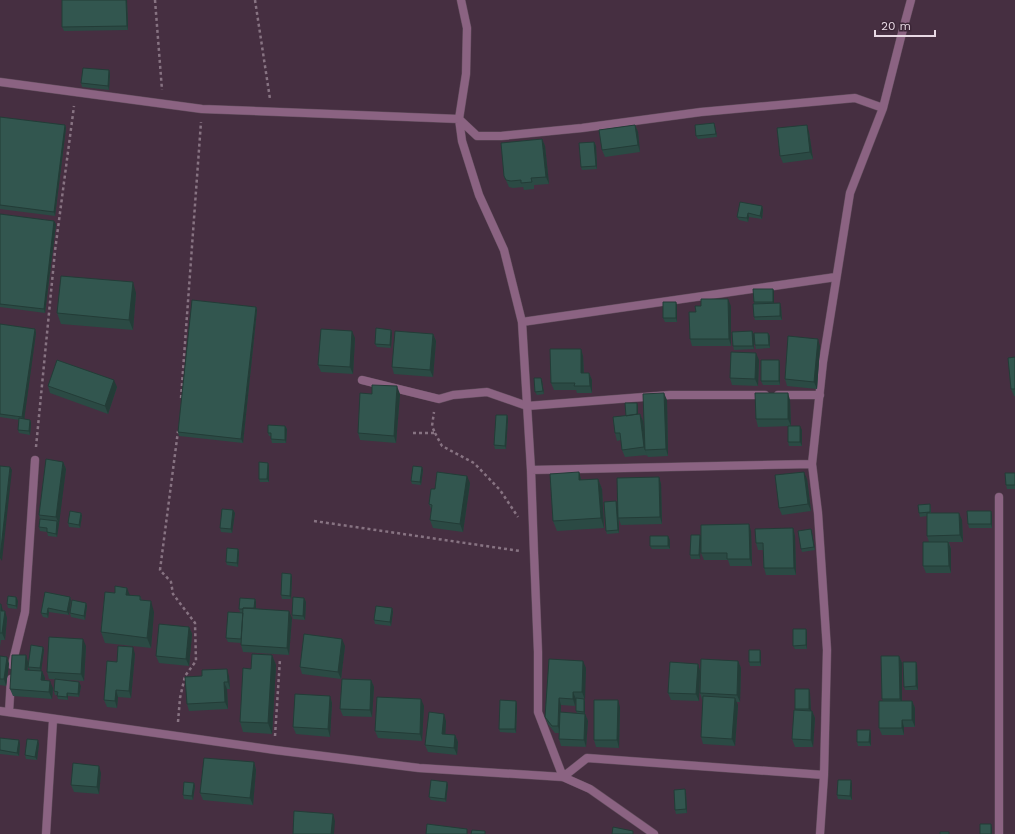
<svg xmlns="http://www.w3.org/2000/svg" width="1015" height="834" font-family="'Work Sans',sans-serif">
<rect width="100%" height="100%" fill="#462f41"/>
<g fill="none" stroke-linecap="round" stroke-linejoin="round">
<g stroke="#634e5e" stroke-width="9">
<path id="service" d="M362 380 439 399 453 395 487 392 527 406"/>
</g>
<g stroke="#634e5e" stroke-width="9">
<path id="minor" d="M461 0 467 28 466 74 459 119 462 141 479 195 504 250 522 322 531 470 534 553 538 652V712L563 777 587 758 824 775
M0 82 202 109 459 119 477 136H501L582 128 701 112 855 98 883 108
M522 322 836 277
M778 395H820
M527 406 670 395H765
M531 470 812 464
M12 665 25 612 35 460
M0 711 275 750 419 768 563 777 590 789 654 834
M9 712 11 679
M46 834 53 720
M820 834 824 775 827 650 818 513 812 464 823 362 850 193 883 108 901 37 911 0
M999 834V497"/>
</g>
<path stroke="#877382" stroke-width="2.5" stroke-dasharray="3 3" stroke-linecap="butt" d="M155 0 162 90
M255 0 270 99
M181 398 201 122
M413 433H435L432 426 434 412
M435 433 442 446 474 463 500 490 518 517
M36 447 55 251 74 106
M314 521 520 551
M178 722 180 698 185 676 196 661 195 623 173 594 171 582 160 570 178 431
M275 736 280 659"/>
<use href="#service" stroke="#8b6382" stroke-width="8"/>
<use href="#minor" stroke="#8b6382" stroke-width="8"/>
</g>
<path fill="#2b4a44" fill-rule="evenodd" d="M62 0H127L128 30 64 31 62 27Z
M109 70 110 74 109 90 82 87 81 83Z
M0 117 65 125 66 128 55 216 0 209Z
M635 125 638 132 640 152 605 157 602 150Z
M715 126 717 137 698 139 696 136Z
M809 132 813 159 783 163 780 156Z
M542 139 545 146 549 184 534 185V189L524 190 523 187 513 188 509 187 504 176Z
M594 142 596 146 597 169 582 170 581 167Z
M762 206 763 210 762 219 749 217 748 222 739 220 737 217Z
M0 214 56 224 45 313 0 307Z
M773 289 774 292V303L781 307 782 320H755L754 317V302Z
M136 293 133 330 61 324 57 313Z
M677 305V322H665L663 318Z
M731 306V346H692L690 339 696 312Z
M256 307 257 310 243 443 179 436 178 432Z
M0 324 35 329 36 333 24 419 30 420 31 423 30 435 19 433 18 430 19 420 0 417Z
M391 330 392 333 391 348 377 347 375 344Z
M752 331 754 335V349L734 350 733 346Z
M768 333 770 336V348L756 349 755 345Z
M433 334 436 341 433 377 394 374 392 367Z
M355 338 353 374 321 372 318 365Z
M820 346 817 389 787 386 785 379Z
M581 349 583 356 584 373H589L592 380V393H577L576 390H554L551 383Z
M1015 357V396H1014L1011 389Z
M759 360 758 386 732 385 730 378Z
M779 360 780 364V385H763L761 381Z
M541 378 542 381 544 394 537 395 535 392Z
M48 386 117 387 108 414 50 393Z
M372 394H400L396 443 360 440 358 433Z
M667 400 668 456 648 457 646 453 647 455 625 457 622 450 621 440 617 441 615 433 626 416 638 406V414H640L643 421 645 439Z
M790 400 791 426 758 427 756 419Z
M507 415 508 419 506 449H495L494 445Z
M285 426 287 429 286 443H272L271 439V436H269L268 433Z
M802 430V446H789L788 442Z
M63 462 66 469 57 537 48 536 47 532 40 531 39 527 40 519 39 515Z
M269 466V482H260L259 479Z
M423 470 421 485 412 484 411 481Z
M579 472 581 480 598 479 602 489 604 528 557 531 553 521Z
M1015 473V489H1007L1006 485Z
M659 477 661 484 662 524 621 525 619 519V533L607 534 606 531 618 505Z
M807 479 811 511 782 515 779 508Z
M470 483 463 532 433 528 430 520 432 511 429 504 435 489Z
M930 504 931 508V513L962 520 963 542H949L951 549V573H926L923 566 929 542 927 536V516L920 517 919 513Z
M233 510 235 513 232 533 221 532 220 528Z
M81 513 82 516 80 528 69 527 68 523Z
M992 515V528H969L968 524Z
M793 528 795 536 796 575H766L764 568 763 550H758L756 543Z
M811 529 812 533 815 550 802 552 801 549Z
M751 531 752 566H730L728 560H704L701 553V542L700 559H691L690 555 700 535 701 538Z
M670 540V549H652L650 546Z
M238 549 239 552 238 567 227 565 226 562Z
M291 574 292 577 291 599H282L281 595Z
M45 592 70 597 71 600 69 615 49 612 48 618 43 617 41 613Z
M130 595 140 596 142 600 154 612 151 648 105 643 101 632Z
M16 597 18 601 17 609 8 608 7 604Z
M304 598 306 602 305 620 293 619 292 615Z
M255 599 256 602V608L292 618 289 655 243 652 241 645V643L228 642 226 638 240 612 239 609Z
M86 603 87 606 85 620 71 617 70 613Z
M0 604 7 618 5 640H1L0 647Z
M392 608 393 612 391 626 375 624 374 620Z
M189 627 192 634 189 666 159 663 156 656Z
M806 629 807 633V649H795L793 646Z
M86 646 84 681 49 679 47 672Z
M345 646 341 679 302 674 300 667Z
M43 647 44 650 41 671H42L45 678 44 681 53 688 52 699 13 696 10 689 26 655 28 662V670H30L28 667Z
M761 653V666H750L749 662Z
M135 654 131 698 118 697 117 708 107 707 104 700 117 662Z
M272 655 276 665 272 734 243 732 240 722 251 669Z
M0 656 7 657 9 664 6 686 0 685Z
M899 656 902 663V701H912L915 708V727H904V735H882L879 728 883 701 882 699Z
M549 659 586 668 584 699 585 702V714L588 721 586 747 561 746 559 739V733H555L548 724 545 717ZM576 699V711L577 713H561V705L575 706Z
M738 661 741 668 740 702H736L738 705 735 746 703 744 701 737 703 700H702L700 693Z
M916 662 917 665 918 690H905L904 687Z
M698 664 700 671 699 701 671 700 668 693Z
M229 676 230 689H227L228 709 189 711 187 704Z
M371 680 374 687 372 717 343 716 340 709Z
M81 686 79 697 68 696V700L58 699 57 695H55L54 691Z
M810 693 811 711H812L815 718 813 747H795L792 739 796 710 795 709Z
M330 696 332 703 330 737 296 734 293 727Z
M517 704 516 733 500 732 499 729Z
M424 706 422 741 378 738 375 731Z
M620 707 619 748 596 747 594 740Z
M446 721 445 734 455 735 458 742 457 755 428 752 425 745Z
M870 730 871 734V746H858L857 742Z
M0 738 20 744 19 756 0 754Z
M39 744 37 760 26 759 25 755Z
M254 762 256 770 253 805 203 800 200 793Z
M101 773 99 794 74 792 71 785Z
M852 784V800L838 799 837 795Z
M448 785 446 802 431 800 429 797Z
M195 786 193 800 184 799 183 795Z
M685 789 686 793 687 813 676 814 675 810Z"/>
<path fill="#233c37" d="M126 0H127L128 30 127 26Z
M109 70 110 74 109 90 108 86Z
M714 123 715 126 717 137 716 134Z
M65 125 66 128 55 216 54 212Z
M635 125 638 132 640 152 638 145Z
M807 125 809 132 813 159 810 152Z
M542 139 545 146 549 184 546 177Z
M594 142 596 146 597 169 596 166Z
M762 206 763 210 762 219 760 216Z
M748 213 749 217 748 222 747 218Z
M54 221 56 224 45 313 44 309Z
M133 282 136 293 133 330 129 320Z
M773 289 774 292V305L773 302Z
M728 299 731 306V346L729 339Z
M676 302 677 305V322L676 318Z
M780 303 781 307 782 320 780 316Z
M256 307 257 310 243 443 241 439Z
M35 329 36 333 24 421 22 417Z
M391 330 392 333 391 348 390 345Z
M352 331 355 338 353 374 350 367Z
M752 331 754 335V349L753 346Z
M768 333 770 336V348L769 345Z
M433 334 436 341 433 377 430 370Z
M818 339 820 346 817 389 814 382Z
M581 349 583 356 584 380 581 373Z
M756 353 759 360 758 386 755 379Z
M779 360 780 364V385L779 381Z
M589 373 592 380V393L590 386Z
M541 378 542 381 544 394 543 391Z
M114 380 117 387 108 414 105 406Z
M397 386 400 394 396 443 394 436Z
M664 393 667 400 668 456 666 449Z
M788 393 790 400 791 426 788 419Z
M637 403 638 406V419L637 416Z
M640 414 643 421 646 450H645L647 455 644 447Z
M507 415 508 419 506 449 505 446Z
M30 420 31 423 30 435 29 431Z
M285 426 287 429 286 443 285 440Z
M800 426 802 430V446L800 442Z
M63 462 66 469 59 524 56 517Z
M268 463 269 466V482L267 479Z
M10 467 12 470 2 561 0 558Z
M422 467 423 470 421 485 420 482Z
M579 472 582 483 579 480Z
M804 472 807 479 811 511 808 504Z
M467 476 470 483 463 532 460 524Z
M659 477 661 484 662 524 660 517Z
M598 479 602 489 604 528 601 518Z
M616 501 618 505 619 533 618 530Z
M233 510 235 513 232 533 231 529Z
M991 511 992 515V528L991 524Z
M81 513 82 516 80 528 79 525Z
M959 513 962 520 963 542 960 535Z
M57 521 59 524 57 537 56 534Z
M749 524 751 531 752 566 750 559Z
M793 528 795 536 796 575 794 568Z
M811 529 812 533 815 550 814 547Z
M700 535 701 539 700 559 699 555Z
M668 536 670 540V549L668 546Z
M948 542 951 549V573L949 566Z
M238 549 239 552 238 567 237 563Z
M291 574 292 577 291 599 290 596Z
M127 588 131 598 126 595Z
M16 597 18 601 17 609 16 606Z
M70 597 71 600 69 615 67 612Z
M304 598 306 602 305 620 303 616Z
M255 599 256 602V614L254 610Z
M151 601 154 612 151 648 147 638Z
M86 603 87 606 85 620 84 616Z
M1 604 3 611H1Z
M48 608 49 612 48 618 47 614Z
M392 608 393 612 391 626 390 622Z
M5 611 7 618 5 640 2 633Z
M289 611 292 618 289 655 287 648Z
M189 627 192 634 189 666 186 659Z
M806 629 807 633V649L806 645Z
M83 639 86 646 84 681 81 674Z
M342 639 345 646 341 679 338 672Z
M43 647 44 650 41 672 40 668Z
M133 647 135 654 131 698 129 691Z
M760 650 761 653V666L760 662Z
M26 655 28 662 27 677 25 670Z
M272 655 276 665 272 734 268 723Z
M899 656 902 663V706L900 699Z
M7 657 9 664 6 686 4 679Z
M583 661 586 668 585 700 582 692Z
M738 661 741 668 740 702 737 695Z
M916 662 917 665 918 690 916 686Z
M698 664 700 671 699 701 696 694Z
M227 669 229 676 230 689 228 682Z
M42 671 45 678 44 687 41 680Z
M371 680 374 687 372 717 370 710Z
M50 681 53 688 52 699 49 692Z
M79 682 81 686 79 697 78 694Z
M224 682 227 689 228 709 225 702Z
M809 689 810 693 811 713 809 709Z
M116 690 118 697 117 708 115 701Z
M573 692 576 699 575 706 573 699Z
M67 693 68 696V700L67 697Z
M330 696 332 703 330 737 328 729Z
M559 698 561 705 560 733 558 726Z
M735 698 738 705 735 746 732 739Z
M421 699 424 706 422 741 420 734Z
M584 699 585 702V715L584 712Z
M618 700 620 707 619 748 617 740Z
M516 701 517 704 516 733 515 729Z
M912 701 915 708V727L912 720Z
M812 711 815 718 813 747 811 740Z
M444 714 446 721 445 741 442 734Z
M585 714 588 721 586 747 584 740Z
M902 720 904 727V735L902 728Z
M870 730 871 734V746L869 742Z
M455 735 458 742 457 755 454 748Z
M19 740 20 744 19 756 17 753Z
M38 740 39 744 37 760 35 757Z
M254 762 256 770 253 805 250 798Z
M99 766 101 773 99 794 97 787Z
M851 780 852 784V800L850 796Z
M447 782 448 785 446 802 445 799Z
M194 783 195 786 193 800 192 796Z
M685 789 686 793 687 813 686 809Z
M333 814 335 821 334 834H331Z
M991 824 992 828V834H991Z"/>
<path fill="#32564f" stroke="#233c37" d="M62 0H126L127 26 62 27Z
M83 68 109 70 108 86 81 83Z
M0 117 65 125 54 212 0 205Z
M714 123 716 134 696 136 695 125Z
M635 125 638 145 602 150 599 130Z
M807 125 810 152 780 156 777 128Z
M542 139 546 177 531 178 532 182 521 183V180L511 181 506 180 504 176 501 143Z
M594 142 596 166 581 167 579 143Z
M740 202 762 206 760 216 748 213 747 218 737 217Z
M0 214 54 221 44 309 0 304Z
M61 276 133 282 129 320 57 313Z
M753 289H773V302H754Z
M701 299H728L729 339H690L689 312H696L695 306H701Z
M192 300 256 307 241 439 178 432Z
M663 302H676V318H663Z
M780 303V316L754 317 753 304Z
M0 324 35 329 22 417 0 414Z
M376 328 391 330 390 345 375 344Z
M321 329 352 331 350 367 318 365Z
M395 331 433 334 430 370 392 367Z
M752 331 753 346H733L732 332Z
M754 333H768L769 345H755Z
M788 336 818 339 814 382 785 379Z
M550 349H581V373H589L590 386H574L575 383H551Z
M731 352 756 353 755 379 730 378Z
M1015 357V389H1011L1008 358Z
M57 360 114 380 105 406 48 386Z
M761 360H779V381H761Z
M534 378H541L543 391 535 392Z
M372 385 397 386 394 436 358 433 360 393 372 394Z
M664 393 666 449 645 450 643 394Z
M755 393H788V419H756Z
M625 403H637V414L626 416Z
M640 414 644 447 622 450 620 433H615L613 417Z
M496 415H507L505 446 494 445Z
M19 418 30 420 29 431 18 430Z
M268 425 285 426V440L271 439V433H268Z
M788 426H800V442H788Z
M46 459 63 462 56 517 39 515Z
M259 462 268 463 267 479H259Z
M0 466 10 467 0 558Z
M413 466 422 467 420 482 411 481Z
M437 472 467 476 460 524 430 520 432 505 429 504 431 489H435Z
M579 472V480L598 479 601 518 553 521 550 474Z
M804 472 808 504 779 508 775 475Z
M1005 473H1015V485H1006Z
M659 477 660 517 618 518 617 478Z
M616 501 618 530 606 531 604 502Z
M930 504V512L919 513 918 505Z
M222 509 233 510 231 529 220 528Z
M70 511 81 513 79 525 68 523Z
M967 511H991V524H968Z
M927 513H959L960 535 927 536Z
M40 519 57 521 56 534 47 532V528L39 527Z
M749 524 750 559H727V553H701V525Z
M793 528 794 568H764L763 543H756L755 529Z
M811 529 814 547 801 549 798 531Z
M691 535H700L699 555H690Z
M650 536H668V546H650Z
M923 542H948L949 566H923Z
M227 548 238 549 237 563 226 562Z
M282 573 291 574 290 596 281 595Z
M115 586 127 588 126 595 140 596V600L151 601 147 638 101 632 105 592 115 593Z
M45 592 70 597 67 612 48 608 47 614 41 613Z
M8 596 16 597V606L7 604Z
M293 597 304 598 303 616 292 615Z
M240 598 255 599 254 608H243V609H239Z
M72 600 86 603 84 616 70 613Z
M0 604H1V611H5L2 633H0Z
M376 606 392 608 390 622 374 620Z
M243 608 289 611 287 648 241 645Z
M228 612 243 613 241 639 226 638Z
M159 624 189 627 186 659 156 656Z
M793 629H806V645L793 646Z
M304 634 342 639 338 672 300 667Z
M49 637 83 639 81 674 47 672Z
M31 645 43 647 40 668 28 667Z
M118 646 133 647 129 691 116 690 115 701 104 700 107 661 117 662Z
M749 650H760V662H749Z
M252 654 272 655 268 723 240 722 243 668 251 669Z
M12 655H26L25 670 42 671 41 680 50 681 49 692 10 689Z
M0 656 7 657 4 679H0Z
M881 656H899L900 699H882Z
M549 659 583 661 582 692H573V699L559 698 558 726H552L545 717Z
M701 659 738 661 737 695 700 693Z
M670 662 698 664 696 694 668 693Z
M903 662H916V686L904 687Z
M227 669 228 682H224L225 702 187 704 185 677 202 676V670Z
M55 679 79 682 78 694 67 693V697L57 696 58 692 54 691Z
M342 679 371 680 370 710 340 709Z
M795 689H809V709H795Z
M295 694 330 696 328 729 293 727Z
M703 696 735 698 732 739 701 737Z
M377 697 421 699 420 734 375 731Z
M576 698 584 699V712L576 711Z
M500 700 516 701 515 729H499Z
M594 700H618L617 740H594Z
M879 701H912V720H902V728H879Z
M794 710 812 711 811 740 792 739Z
M429 712 444 714 442 734 455 735 454 748 425 745Z
M560 712 585 714 584 740 559 739Z
M857 730H870L869 742H857Z
M0 738 19 740 17 753 0 750Z
M27 739 38 740 35 757 25 755Z
M204 758 254 762 250 798 200 793Z
M73 763 99 766 97 787 71 785Z
M431 780 447 782 445 799 429 797Z
M838 780H851L850 796 837 795Z
M184 782 194 783 192 796 183 795Z
M685 789 686 809 675 810 674 790Z
M294 811 333 814 331 834H293Z
M427 824 467 829V834H426Z
M980 824H991V834H980Z
M613 827 633 831V834H612Z
M472 830 485 831V834H471Z
M940 832H949V834H940Z"/>
<path d="M875 30v6h60v-6" fill="none" stroke="#e8d9e4" stroke-width="2"/>
<text x="881" y="30" font-size="12" fill="#e8d9e4" stroke="#3b2536" stroke-width="3" paint-order="stroke">20 m</text>
</svg>
